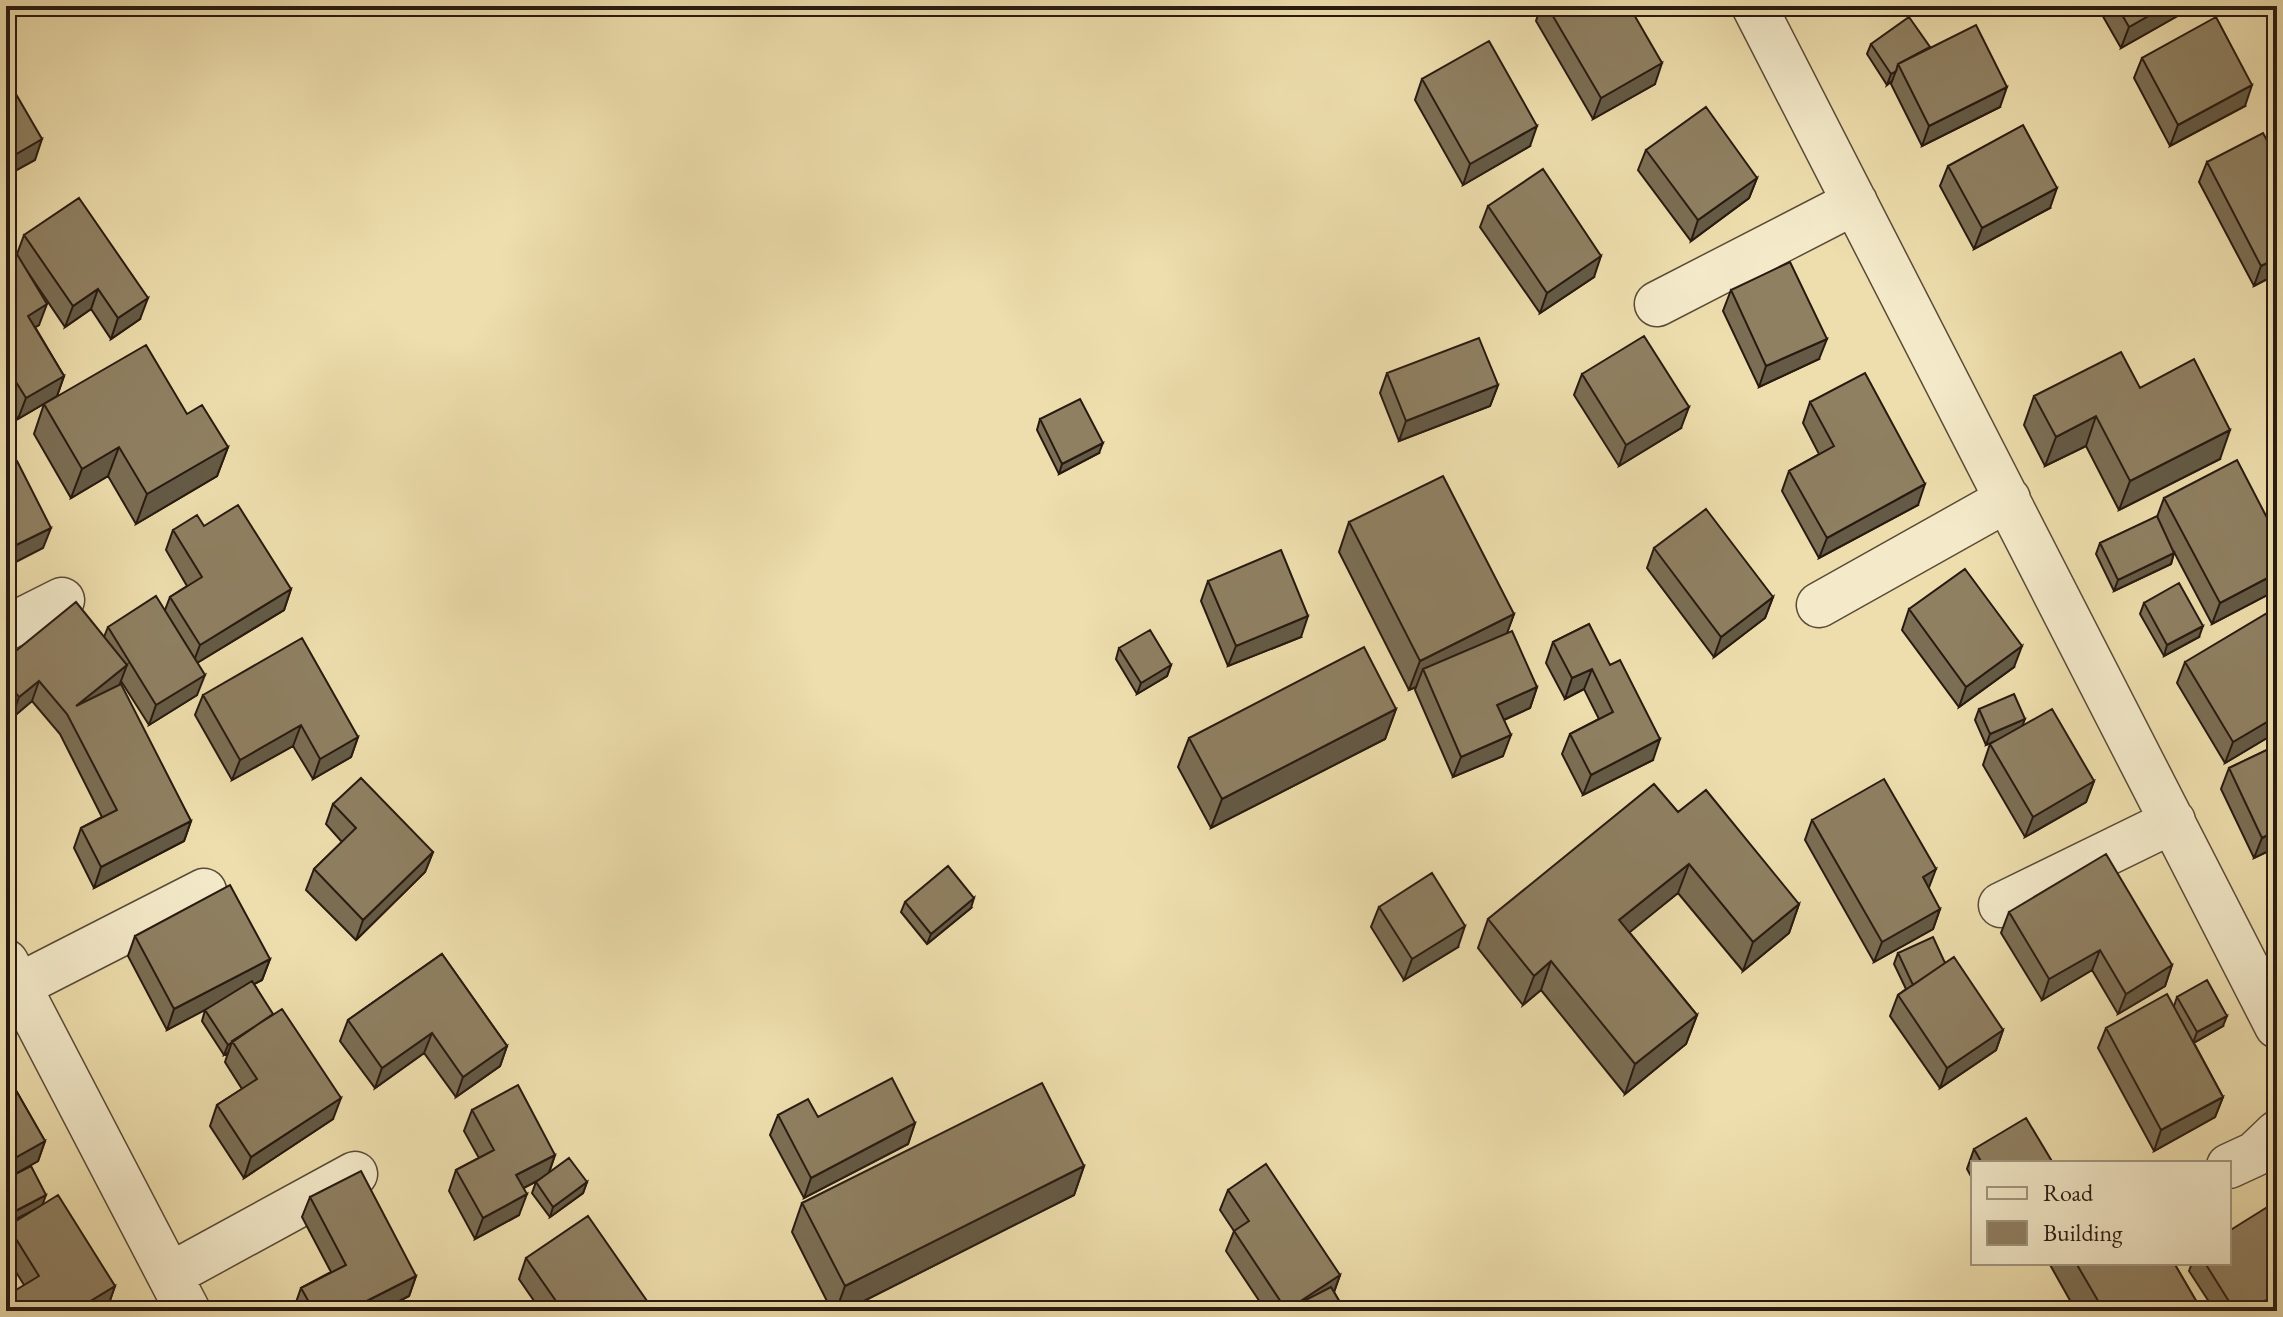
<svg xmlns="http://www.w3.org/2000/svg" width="2283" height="1317" font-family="'EB Garamond',serif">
<rect width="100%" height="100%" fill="#eedead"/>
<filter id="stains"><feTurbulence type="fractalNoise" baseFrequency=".0025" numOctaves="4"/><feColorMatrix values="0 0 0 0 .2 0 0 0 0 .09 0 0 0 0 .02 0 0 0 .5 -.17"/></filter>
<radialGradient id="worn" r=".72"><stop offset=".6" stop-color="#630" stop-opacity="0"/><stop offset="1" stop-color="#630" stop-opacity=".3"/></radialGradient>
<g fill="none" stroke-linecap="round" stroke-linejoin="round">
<g stroke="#5a4b38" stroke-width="47">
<path id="minor" d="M1754 6 2277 1026
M1657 304 1855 202
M1819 605 2008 499
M6 628 62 600
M2001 905 2173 821
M6 962 188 1311
M18 986 204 891
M2229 1166 2255 1154 2277 1133
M170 1275 355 1174"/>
</g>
<use href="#minor" stroke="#f4eaca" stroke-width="44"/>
</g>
<path fill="#7b6e54" stroke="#281a11" stroke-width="2" d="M1541 6H1629L1655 84 1593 119 1536 21Z
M2097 6H2195L2121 48Z
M1871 44 1930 47 2000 107 1922 146 1891 84 1892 81 1887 85 1867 54Z
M2142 58 2245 106 2170 146 2134 78Z
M1422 79 1530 146 1463 185 1415 100Z
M1646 150 1757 178 1749 198 1691 241 1638 170Z
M2207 162 2277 274 2254 286 2199 182Z
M1948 166 2050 208 1974 249 1940 186Z
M1488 206 1594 277 1540 313 1480 227Z
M24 235 140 319 111 339 91 309 65 327 25 268 39 325 35 327 64 376 57 396 18 419 6 399V236L17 254Z
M1731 290 1819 359 1759 387 1723 311Z
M1387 373 1498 385 1490 406 1399 441 1380 393Z
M1582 374 1681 428 1619 466 1574 395Z
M2140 388 2220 459 2119 510 2086 446 2045 466 2024 425 2034 396Z
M1810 402 1918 505 1819 558 1782 491 1789 471 1819 454 1803 423Z
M44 404 187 414 228 447 217 476 136 524 108 476 71 498 34 434Z
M1040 419 1099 453 1059 474 1037 430Z
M2164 498 2277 537V590L2212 624 2174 552 2171 564 2114 591 2096 554 2100 543 2157 517Z
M1349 522 1514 614 1507 633 1537 687 1530 708 1504 720 1503 756 1453 777 1415 690 1416 687 1409 690 1339 552Z
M204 526 291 589 284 610 197 663V695L149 725 121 681 119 685 191 821 184 841 94 888 74 848 81 828 102 817 60 734 32 701 12 718 6 710V659L104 637 108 627 165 610 170 597 187 586 166 550 173 530Z
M1654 548 1773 597 1765 618 1714 657 1647 568Z
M1208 581 1301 637 1228 666 1201 601Z
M2144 603 2199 637 2164 656 2140 614Z
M1909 609 2014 667 1959 707 1902 630Z
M1589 624 1653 760 1583 795 1562 754 1570 734 1599 719 1584 689 1565 699 1546 663 1553 642Z
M1119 648 1171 665 1167 676 1137 694 1116 659Z
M2185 662 2277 732 2225 763 2177 683Z
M203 695 358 737 351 757 313 779 293 746 232 780 195 715Z
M1396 709 1385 739 1211 828 1178 767 1189 738Z
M1979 709 2022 726 2094 781 2086 802 2025 837 1983 765 1990 744 2000 739 1986 745 1975 720Z
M2277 745V847L2254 858 2221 789 2229 768Z
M333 804 433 852 425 872 356 940 306 890 314 869 342 842 326 824Z
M1678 812 1799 904 1789 933 1743 971 1678 893 1629 932 1697 1015 1686 1044 1625 1094 1541 990 1523 1005 1478 948 1488 919Z
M1812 820 1940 909 1933 929 1874 962 1805 840Z
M905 902 971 908 927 944 901 912Z
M1379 907 1458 947 1404 980 1371 927Z
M2009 912 2172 965 2165 986 2118 1014 2092 970 2042 1000 2001 933Z
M135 936 270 959 262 980 254 984 333 1119 244 1178 210 1126 217 1105 242 1089 225 1062 228 1053 224 1055 202 1021 205 1010 211 1006 167 1030 128 956Z
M1898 953 1945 963 2003 1030 1996 1050 1940 1088 1890 1016 1898 995 1906 989 1894 964Z
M442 954 507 1046 500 1066 456 1097 424 1053 375 1088 340 1041 348 1020Z
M2177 997 2223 1026 2194 1043 2223 1097 2215 1117 2154 1151 2098 1048 2106 1028 2174 1006Z
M6 1073 45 1141 38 1161 6 1179 43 1205 115 1286 108 1306 24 1285 6 1256V1231L8 1226 32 1211 6 1224Z
M472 1110 555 1155 549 1173 587 1182 583 1193 550 1217 532 1193 536 1182 539 1180 523 1188 519 1215 475 1239 449 1191 456 1170 479 1158 464 1131Z
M778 1115 818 1117 915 1123 908 1144 804 1198 770 1135Z
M1974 1149 2053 1163H1973V1180L1967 1169Z
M1084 1166 1074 1195 844 1311H832L792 1232 802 1203Z
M1228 1190 1340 1275 1334 1292 1345 1311H1266L1226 1251 1234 1231 1220 1210Z
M310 1197 416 1276 409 1296 380 1311H295L294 1308 301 1288 331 1272 302 1217Z
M2277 1201V1309L2274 1311H2215L2189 1271 2192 1263H2229Z
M526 1258 654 1311H541L519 1279Z
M2049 1263H2174L2202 1311H2076Z"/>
<path fill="#645a45" stroke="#281a11" stroke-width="2" d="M2166 6H2195L2121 48 2129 27Z
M1662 63 1655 84 1593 119 1601 98Z
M1896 71 1892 81 1887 85 1891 74Z
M2252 85 2245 106 2170 146 2178 125Z
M2007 87 2000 107 1922 146 1929 126Z
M1537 126 1530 146 1463 185 1470 164Z
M42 139 35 160 6 176V160Z
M1757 178 1749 198 1691 241 1698 220Z
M2057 188 2050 208 1974 249 1982 228Z
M1601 256 1594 277 1540 313 1547 293Z
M2277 258V274L2254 286 2261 266Z
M98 289 91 309 65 327 73 306Z
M148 298 140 319 111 339 118 318Z
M47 304 39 325 20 336 28 316Z
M1827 339 1819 359 1759 387 1766 366Z
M64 376 57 396 18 419 26 398Z
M1498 385 1490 406 1399 441 1406 421Z
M1689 407 1681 428 1619 466 1626 445Z
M2096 416 2086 446 2045 466 2056 437Z
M2230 430 2220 459 2119 510 2130 481Z
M1103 443 1099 453 1059 474 1062 464Z
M119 447 108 476 71 498 82 469Z
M228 447 217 476 136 524 147 494Z
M1925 484 1918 505 1819 558 1827 538Z
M51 528 43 548 6 567V550Z
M2174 553 2171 564 2114 591 2118 580Z
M2277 573V590L2212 624 2220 603Z
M291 589 284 610 192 666 200 645Z
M1773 597 1765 618 1714 657 1721 637Z
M1514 614 1503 644 1423 669 1416 687 1409 690 1420 661Z
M1308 616 1301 637 1228 666 1236 646Z
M2203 626 2199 637 2164 656 2167 645Z
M2022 646 2014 667 1959 707 1966 687Z
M127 665 119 686 76 706Z
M1171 665 1167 676 1137 694 1141 683Z
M1592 669 1584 689 1565 699 1572 678Z
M205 675 197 695 149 725 156 705Z
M39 681 32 701 12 718 19 697Z
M1537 687 1530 708 1490 726 1497 705Z
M1396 709 1385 739 1211 828 1222 799Z
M2277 716V732L2225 763 2233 742Z
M2025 719 2021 730 1986 745 1990 734Z
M301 725 293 746 232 780 240 760Z
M1511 735 1503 756 1453 777 1461 757Z
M358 737 351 757 313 779 320 759Z
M1660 739 1653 760 1583 795 1591 775Z
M2094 781 2086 802 2025 837 2033 817Z
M191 821 184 841 94 888 101 867Z
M2277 830V847L2254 858 2262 838Z
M433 852 425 872 356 940 363 920Z
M1689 864 1678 893 1609 949 1619 920Z
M1936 869 1928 890 1923 877Z
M974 898 971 908 927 944 931 934Z
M1799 904 1789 933 1743 971 1753 942Z
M1940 909 1933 929 1874 962 1882 942Z
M1465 926 1458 947 1404 980 1412 959Z
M2100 950 2092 970 2042 1000 2049 979Z
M270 959 262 980 167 1030 174 1009Z
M1551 961 1541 990 1523 1005 1534 976Z
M2172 965 2165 986 2118 1014 2126 994Z
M1697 1015 1686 1044 1625 1094 1635 1064Z
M2227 1016 2223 1026 2193 1043 2197 1032Z
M2003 1030 1996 1050 1940 1088 1947 1068Z
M432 1033 424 1053 375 1088 382 1068Z
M232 1042 228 1053 224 1055 228 1045Z
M507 1046 500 1066 456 1097 463 1077Z
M2223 1097 2215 1117 2154 1151 2161 1130Z
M341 1098 333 1119 244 1178 251 1157Z
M915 1123 908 1144 804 1198 811 1178Z
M45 1141 38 1161 6 1179V1163Z
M555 1155 548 1175 509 1196 516 1175Z
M1084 1166 1074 1195 844 1311H836L845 1286Z
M587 1182 583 1193 550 1217 553 1207Z
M527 1194 519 1215 475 1239 483 1218Z
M46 1195 42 1206 6 1224V1216Z
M1340 1275 1333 1295 1290 1308Z
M416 1276 409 1296 380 1311H347Z
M115 1286 108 1306 100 1311H74Z
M2277 1293V1309L2274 1311H2249Z"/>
<path fill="#8f8062" stroke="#281a11" stroke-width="2" d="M1547 6H1629L1662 63 1601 98Z
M2117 6H2166L2129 27Z
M1909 17 1930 47 1898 64 1896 71 1891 74 1871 44Z
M2216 17 2252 85 2178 125 2142 58Z
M1976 25 2007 87 1929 126 1898 64Z
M1489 41 1537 126 1470 164 1422 79Z
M6 77 42 139 6 160Z
M1706 107 1757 178 1698 220 1646 150Z
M2023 125 2057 188 1982 228 1948 166Z
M2263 133 2277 159V258L2261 266 2207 162Z
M1543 169 1601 256 1547 293 1488 206Z
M79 198 148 298 118 318 98 289 73 306 24 235Z
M6 236 47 304 28 316 64 376 26 398 6 366Z
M1790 262 1827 339 1766 366 1731 290Z
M1644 336 1689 407 1626 445 1582 374Z
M1479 338 1498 385 1406 421 1387 373Z
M146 345 187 414 202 405 228 447 147 494 119 447 82 469 44 404Z
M2121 352 2140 388 2194 359 2230 430 2130 481 2096 416 2056 437 2034 396Z
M1865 373 1925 484 1827 538 1789 471 1834 446 1810 402Z
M1080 399 1103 443 1062 464 1040 419Z
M2237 460 2277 537V573L2220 603 2164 498Z
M17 461 51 528 6 550V467Z
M1443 476 1514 614 1420 661 1349 522Z
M238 505 291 589 200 645 170 597 202 577 173 530 197 515 204 526Z
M1706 509 1773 597 1721 637 1654 548Z
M2157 516 2174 553 2118 580 2100 543Z
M1281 550 1308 616 1236 646 1208 581Z
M1965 569 2022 646 1966 687 1909 609Z
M2179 583 2203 626 2167 645 2144 603Z
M156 596 205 675 156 705 108 627Z
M76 602 127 665 76 706 121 684 191 821 101 867 81 828 117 810 67 714 39 681 19 697 6 680V659Z
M2274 609 2277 615V716L2233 742 2185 662Z
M1589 624 1610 665 1620 660 1660 739 1591 775 1570 734 1613 712 1592 669 1572 678 1553 642Z
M1150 630 1171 665 1141 683 1119 648Z
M1512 631 1537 687 1497 705 1511 735 1461 757 1423 669Z
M302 638 358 737 320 759 301 725 240 760 203 695Z
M1364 647 1396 709 1222 799 1189 738Z
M2014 694 2025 719 1990 734 1979 709Z
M2052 709 2094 781 2033 817 1990 744Z
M2277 745V830L2262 838 2229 768Z
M361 778 433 852 363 920 314 869 356 828 333 804Z
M1884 779 1936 869 1923 877 1940 909 1882 942 1812 820Z
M1654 784 1678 812 1706 790 1799 904 1753 942 1689 864 1619 920 1697 1015 1635 1064 1551 961 1534 976 1488 919Z
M2106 854 2172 965 2126 994 2100 950 2049 979 2009 912Z
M948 866 974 898 931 934 905 902Z
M1432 873 1465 926 1412 959 1379 907Z
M230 885 270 959 174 1009 135 936Z
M1933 937 1945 963 1913 985 1898 953Z
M442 954 507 1046 463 1077 432 1033 382 1068 348 1020Z
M1954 957 2003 1030 1947 1068 1898 995Z
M2207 980 2227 1016 2197 1032 2177 997Z
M252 981 273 1014 228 1045 205 1010Z
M2167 994 2223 1097 2161 1130 2106 1028Z
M282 1009 341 1098 251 1157 217 1105 257 1079 232 1041Z
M6 1073 45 1141 6 1163Z
M892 1078 915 1123 811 1178 778 1115 808 1099 818 1117Z
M1042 1083 1084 1166 845 1286 802 1203Z
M518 1085 555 1155 516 1175 527 1194 483 1218 456 1170 494 1150 472 1110Z
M2026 1118 2053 1163H1982L1974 1149Z
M569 1158 587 1182 553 1207 536 1182Z
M1266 1164 1340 1275 1290 1308 1331 1287 1345 1311H1287L1234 1231 1249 1221 1228 1190Z
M31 1166 46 1195 6 1216V1179Z
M361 1171 416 1276 347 1311H314L301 1288 346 1265 310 1197Z
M58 1195 115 1286 74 1311H6V1296L39 1276 8 1226Z
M2277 1201V1293L2249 1311H2235L2205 1263H2229V1231Z
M588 1216 654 1311H563L526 1258Z
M2076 1263H2174L2202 1311H2104Z
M402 1302 409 1311H389Z"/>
<rect width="2283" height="1317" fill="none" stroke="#eedead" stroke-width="32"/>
<rect x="8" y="8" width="2267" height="1301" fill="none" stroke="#281a11" stroke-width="4"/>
<rect x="16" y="16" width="2251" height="1285" fill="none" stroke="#281a11" stroke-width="2"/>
<rect x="1971" y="1161" width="260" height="104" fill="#f4eaca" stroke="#a29780" stroke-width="2"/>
<rect x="1987" y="1187" width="40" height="12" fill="#f4eaca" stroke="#a29780" stroke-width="2"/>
<text x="2043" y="1201" font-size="24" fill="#281a11">Road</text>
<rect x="1987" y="1221" width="40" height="24" fill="#8f8062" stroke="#a29780" stroke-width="2"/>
<text x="2043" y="1241" font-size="24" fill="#281a11">Building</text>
<rect width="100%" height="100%" filter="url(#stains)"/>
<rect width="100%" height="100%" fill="url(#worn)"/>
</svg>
